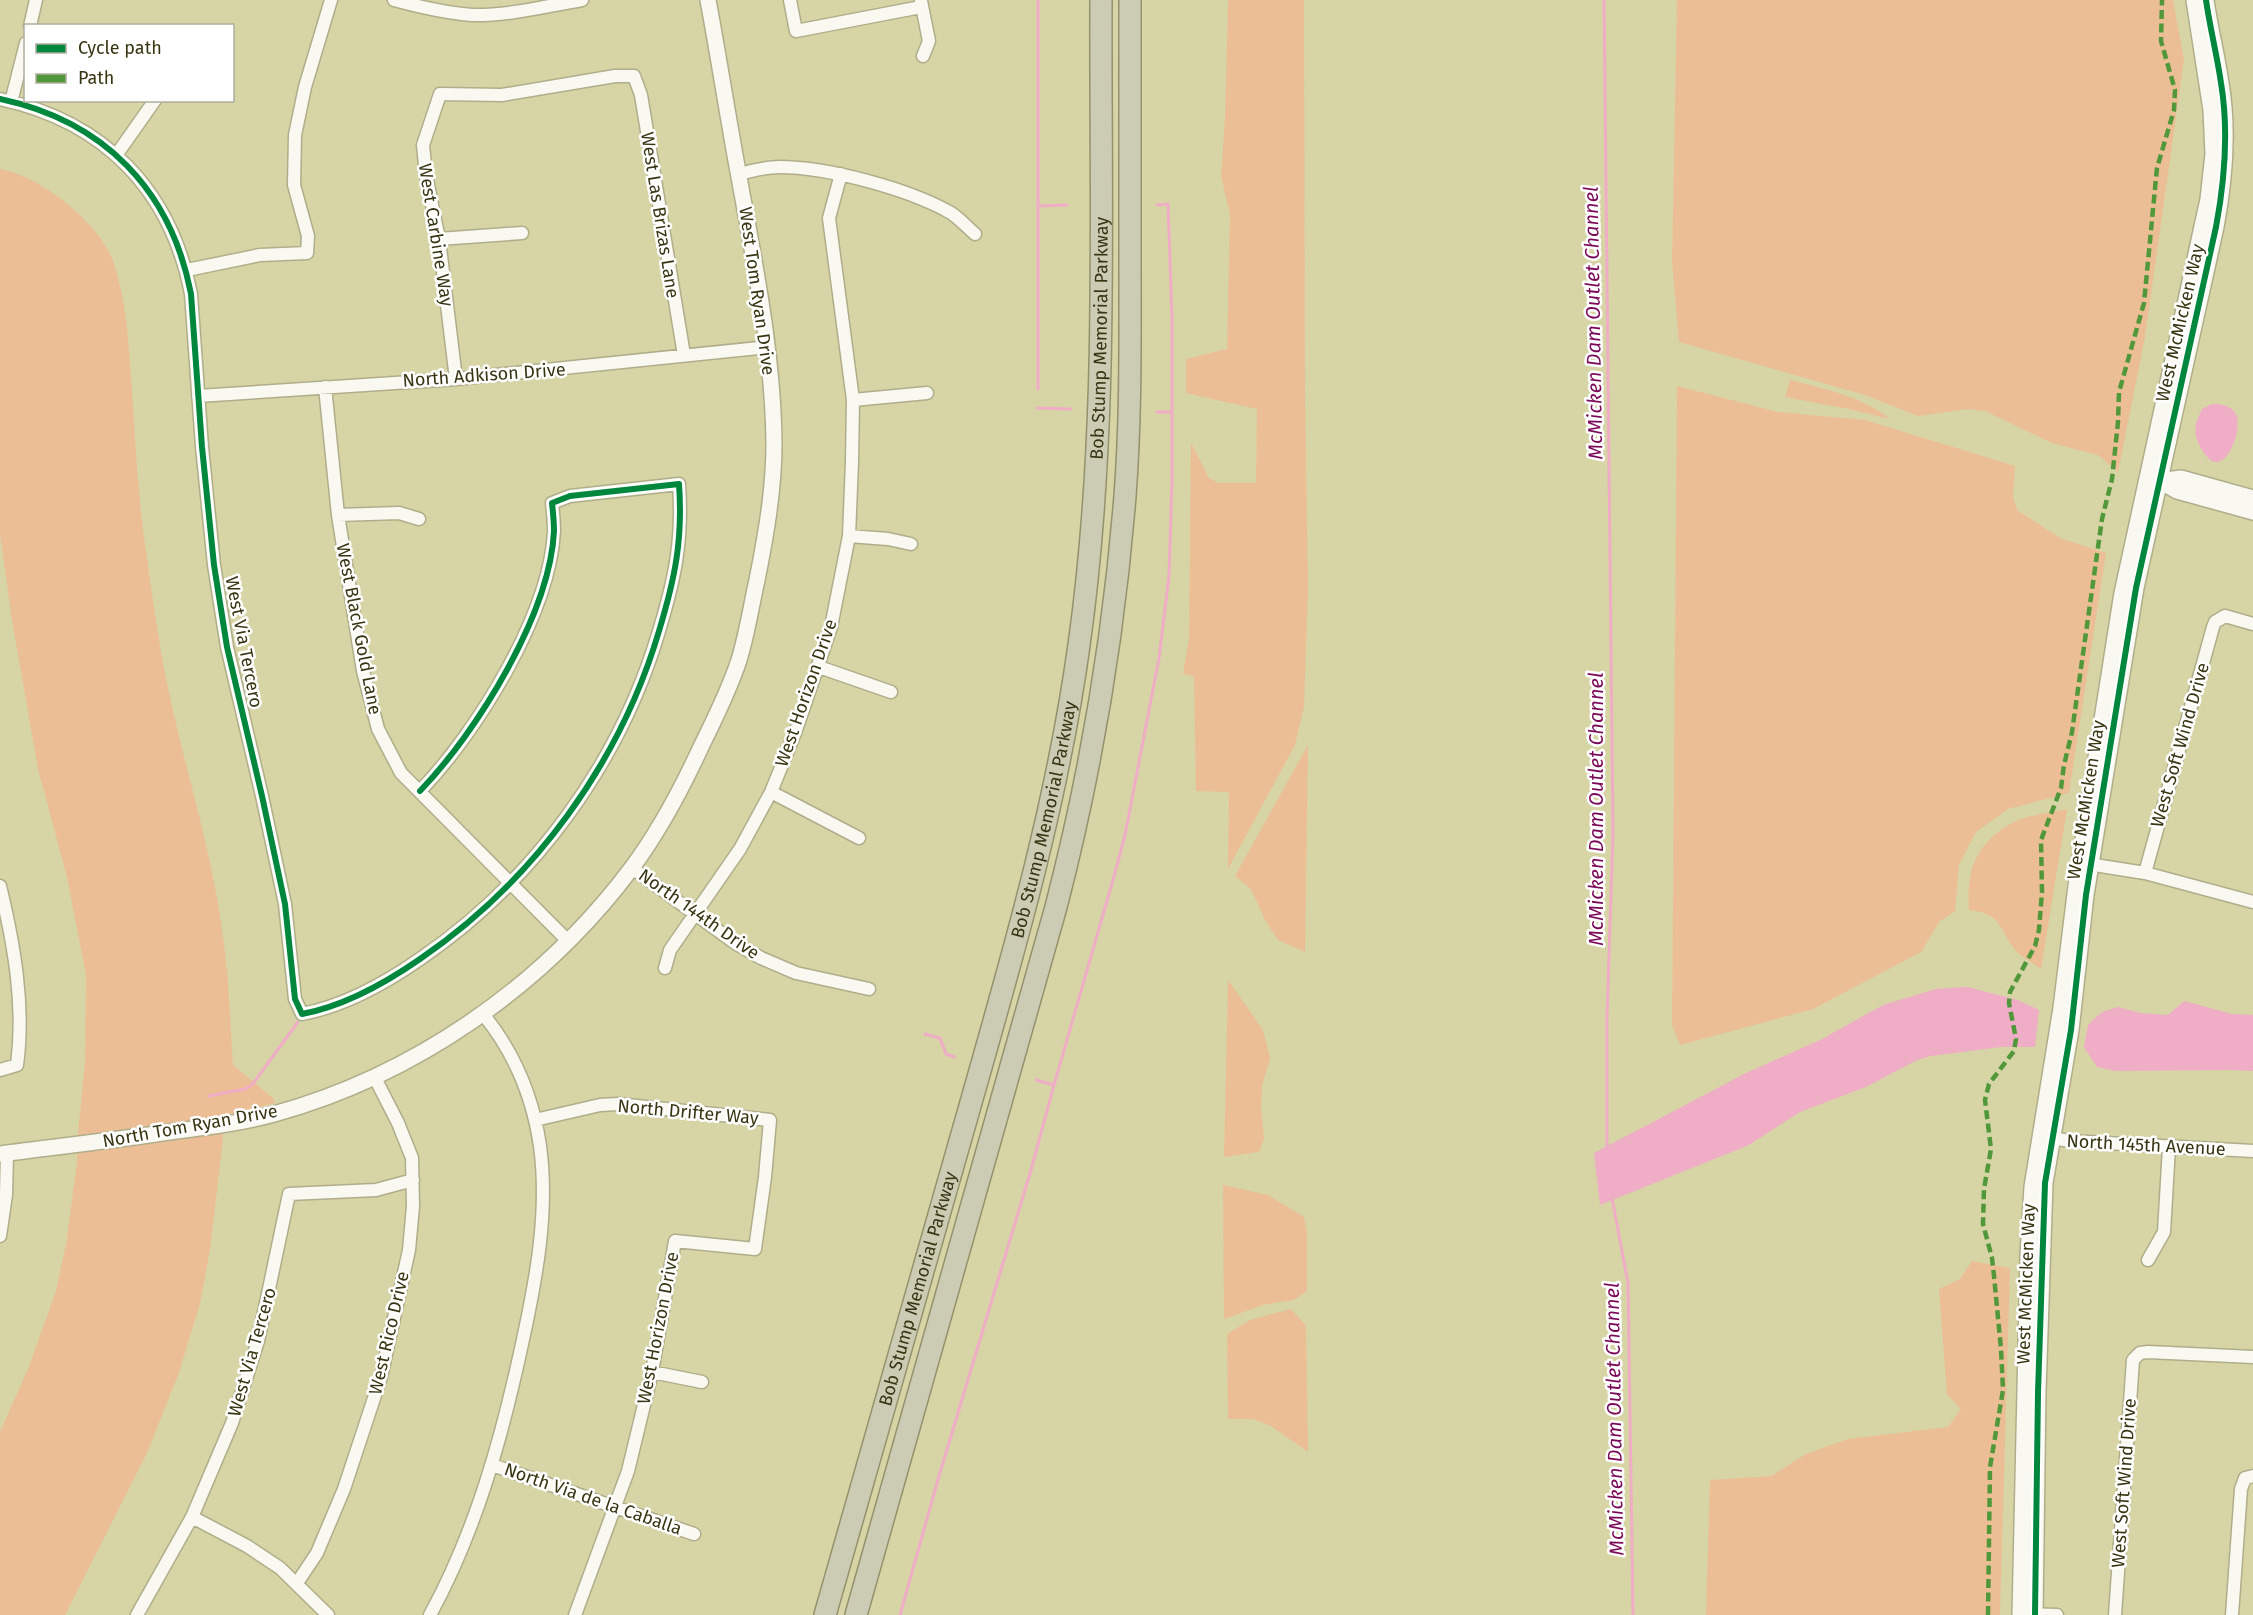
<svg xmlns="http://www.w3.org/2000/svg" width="2253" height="1615" font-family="'Fira Sans',sans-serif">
<rect width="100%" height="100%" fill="#d7d4a6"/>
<path fill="#ecbe95" d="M1228 0H1304L1305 399 1308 589 1304 707 1295 745 1228 869 1229 792 1196 791 1194 676 1183 674 1189 639 1191 443 1209 478 1218 483H1256L1257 409 1186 393V359L1227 349 1230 214 1221 176 1225 119Z
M1677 0H2173L2184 60 2145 337 2118 472 2098 455 2052 443 1985 411 1969 409 1918 416 1865 395 1679 342 1672 261Z
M0 169C40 176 99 222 113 261 126 298 128 337 131 376 135 432 137 489 145 545 152 593 158 641 168 688 185 769 211 848 222 930 229 974 230 1020 233 1065L273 1098 275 1103 220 1117 223 1139 210 1249 200 1304 178 1375 147 1453 65 1615H0V1432L28 1369 56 1291 66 1244 77 1163 78 1133 85 1062 86 975 67 877 38 769 12 620 0 534Z
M1790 380C1827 390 1859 395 1890 419L1849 409 1785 397Z
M1677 386 1778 412 1865 420 2015 466 2013 496 2017 510 2060 538 2106 553 2069 793 2008 809 1976 832 1959 865 1955 911 1940 921 1921 952 1813 1009 1680 1045 1672 1025Z
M1308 745 1305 952 1278 940 1265 920 1251 889 1235 876Z
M2067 809 2041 969C2033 963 2024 958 2017 952 1998 931 2005 914 1969 910 1966 870 1976 843 2012 823 2025 815 2052 813 2067 809Z
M1228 980 1263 1030 1270 1057 1262 1087 1261 1108 1264 1139 1259 1152 1224 1157Z
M1223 1185 1268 1195 1304 1217 1307 1232V1291L1294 1300 1263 1305 1224 1319Z
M1972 1261 2010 1268 2000 1615H1706L1710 1480 1772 1476 1806 1454 1848 1439 1948 1427 1961 1409 1947 1394 1939 1289 1960 1279Z
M1291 1309 1306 1326 1308 1452 1271 1426 1253 1419H1228L1227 1334 1250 1320Z"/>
<path fill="#f0adc6" d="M2212 404C2220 404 2231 405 2236 414 2244 428 2223 489 2201 448 2192 433 2195 424 2202 409Z
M1967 987 2018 1000 2039 1010 2035 1047H2001L1931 1056 1917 1060 1866 1087 1800 1112 1749 1145 1600 1205 1594 1153 1746 1073 1820 1040 1883 1005 1936 989Z
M2184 1001 2232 1014 2253 1015V1071L2231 1070 2116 1071 2097 1067 2084 1047 2088 1025 2102 1012 2118 1007 2140 1013 2168 1015Z"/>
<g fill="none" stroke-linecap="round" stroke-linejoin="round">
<path stroke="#f0adc6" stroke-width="3" d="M1604 0 1613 833 1607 1017V1150
M1039 206 1067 205
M1038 389V0
M1037 408 1071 409
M1157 412H1171
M925 1034 940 1038 946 1054 954 1057
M1036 1080 1054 1085
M209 1096 245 1089 252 1085 298 1022
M1612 1198 1628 1283 1633 1615
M900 1615 939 1476 1031 1170 1054 1085 1113 880 1125 835 1159 658 1169 576 1172 481V318L1168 204 1157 205"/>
<g stroke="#b0ae8a" stroke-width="15">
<path id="minor" d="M394 0C420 7 445 13 472 15 508 16 546 6 582 0
M790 0 796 31 921 7
M921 1 929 41 923 56
M30 26 36 0
M0 99C104 121 171 190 191 294L202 447 214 565 227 647 262 796 285 904 295 999 302 1014C345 1006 384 984 420 959 534 881 620 763 659 631 675 578 683 540 679 484L570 496 552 503C553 512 554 522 554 531 550 614 477 732 420 791
M11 102 26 43
M117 154 155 100
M739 174C751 171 766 167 779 167 828 167 909 189 951 213 960 219 967 227 975 234
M439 239 522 233
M187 270 260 255 307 253 308 236 294 185 295 135 305 87 331 0
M456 379 439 239 426 175 423 145 440 94 502 95 615 76H634L641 95 684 355
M325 387 338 515 363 671 378 729 401 773 568 941
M198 396 456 379 768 347
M853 400 927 393
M338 515 399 513 419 519
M849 536 888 539 911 544
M819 667 891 692
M771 792 859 838
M2082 863 2145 873 2253 902
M632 868 735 943 761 958 796 973 869 989
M2145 873 2213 627 2215 622 2225 616 2253 624
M0 886C14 944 25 1006 17 1065L0 1070
M665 968 670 950 740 849 771 792 795 733 831 627 849 536 852 462 853 400 829 218 841 174
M535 1120 600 1105 618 1104 770 1120 765 1177 755 1249 675 1241 652 1372 628 1471 575 1615
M2045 1137 2070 1141 2253 1151
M0 1236 6 1195 7 1153
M2148 1260 2164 1232 2169 1147
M652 1372 702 1382
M492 1465 694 1534
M192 1517 247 1546 280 1568 328 1615
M297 1583 317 1553 344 1489 381 1377 409 1250 413 1206 412 1158 398 1123 374 1076
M2027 1614 2057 1615
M137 1615 192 1517 232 1423 258 1341 289 1194 376 1190 413 1180
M430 1615C476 1531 502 1437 522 1344 536 1280 549 1212 540 1146 533 1097 514 1052 483 1014
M2115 1615 2133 1360 2140 1353 2148 1352 2253 1357
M2232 1615 2241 1489 2245 1478 2253 1476"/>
</g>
<g stroke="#b0ae8a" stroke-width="18">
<path id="tertiary" d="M2152 479 2159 481 2181 478 2253 498
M2159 481 2177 491 2253 512
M0 1154C54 1147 108 1141 162 1133 199 1128 238 1124 274 1114 415 1075 543 986 631 869 658 833 681 790 700 749 714 720 729 691 739 660 747 634 751 607 757 580 766 535 774 489 774 443 773 353 755 265 739 177 728 118 719 59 708 0
M2020 1615 2028 1255 2032 1187 2061 1008 2077 878 2122 593 2208 199 2213 154 2211 110 2194 0
M2035 1615 2038 1392 2045 1183 2071 1030 2086 895 2136 588 2216 227C2225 179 2229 131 2221 83 2217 55 2210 28 2206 0"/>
</g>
<g stroke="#94926c" stroke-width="24">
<g id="motorway">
<path id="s1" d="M825 1615C873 1448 920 1280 968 1113 1012 958 1057 805 1079 645 1109 432 1100 215 1101 0"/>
<path d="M856 1615 1056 907C1091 772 1114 635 1125 496 1131 418 1130 340 1130 262 1130 174 1130 87 1130 0"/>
</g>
</g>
<use href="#minor" stroke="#f9f9f2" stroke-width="12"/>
<use href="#tertiary" stroke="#f9f9f2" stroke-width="15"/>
<use href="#motorway" stroke="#cccbb4" stroke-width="21"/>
<path stroke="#50983a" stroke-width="4.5" stroke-dasharray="9 4.5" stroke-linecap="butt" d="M1988 1615 1990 1467 2003 1390 2001 1349 1994 1276 1992 1258 1983 1224 1984 1189 1991 1149 1985 1100 1989 1084 2014 1051 2016 1039 2009 1003 2010 992 2035 946 2039 930 2042 892 2041 840 2061 788 2064 765 2072 732 2102 519 2112 479 2118 422 2119 392 2144 303 2157 168 2174 110 2175 90 2161 41 2162 0"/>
<g stroke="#fff" stroke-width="10">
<path id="cycleway" d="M0 99C104 121 171 190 191 294L202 447 214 565 227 647 262 796 285 904 295 999 302 1014C345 1006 384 984 420 959 534 881 620 763 659 631 675 578 683 540 679 484L570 496 552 503C553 512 554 522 554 531 550 614 477 732 420 791
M2035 1615 2038 1392 2045 1183 2071 1030 2086 895 2136 588 2216 227C2225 179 2229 131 2221 83 2217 55 2210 28 2206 0"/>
</g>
<use href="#cycleway" stroke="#00873e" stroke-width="6"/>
</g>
<g text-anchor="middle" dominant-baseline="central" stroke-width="5" stroke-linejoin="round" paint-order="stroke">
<g font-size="18" fill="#373512" stroke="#fff">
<text transform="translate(660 215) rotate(81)">West Las Brizas Lane</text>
<text transform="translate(436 235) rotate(81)">West Carbine Way</text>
<text transform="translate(757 291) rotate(82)">West Tom Ryan Drive</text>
<text transform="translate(2180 323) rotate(-77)">West McMicken Way</text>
<text stroke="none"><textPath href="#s1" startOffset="1311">Bob Stump Memorial Parkway</textPath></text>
<text transform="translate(484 375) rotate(-4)">North Adkison Drive</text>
<text transform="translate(359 629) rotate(79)">West Black Gold Lane</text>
<text transform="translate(244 642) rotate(79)">West Via Tercero</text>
<text transform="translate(806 693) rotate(-71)">West Horizon Drive</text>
<text transform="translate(2180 745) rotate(-74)">West Soft Wind Drive</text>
<text transform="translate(2086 800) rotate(-81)">West McMicken Way</text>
<text stroke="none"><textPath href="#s1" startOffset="825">Bob Stump Memorial Parkway</textPath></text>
<text transform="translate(699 914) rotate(35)">North 144th Drive</text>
<text transform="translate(688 1112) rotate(5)">North Drifter Way</text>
<text transform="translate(190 1126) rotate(-10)">North Tom Ryan Drive</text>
<text transform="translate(2146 1145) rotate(3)">North 145th Avenue</text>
<text transform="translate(2026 1284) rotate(-88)">West McMicken Way</text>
<text stroke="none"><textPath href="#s1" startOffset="339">Bob Stump Memorial Parkway</textPath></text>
<text transform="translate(658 1328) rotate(-79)">West Horizon Drive</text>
<text transform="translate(389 1333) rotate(-77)">West Rico Drive</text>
<text transform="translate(252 1352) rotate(-74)">West Via Tercero</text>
<text transform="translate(2124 1483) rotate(-86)">West Soft Wind Drive</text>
<text transform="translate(593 1499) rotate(19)">North Via de la Caballa</text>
</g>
<g font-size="20" font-style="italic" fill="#7b0959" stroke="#fff">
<text transform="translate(1593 323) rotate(-91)">McMicken Dam Outlet Channel</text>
<text transform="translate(1596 809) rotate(-90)">McMicken Dam Outlet Channel</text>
<text transform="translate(1614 1419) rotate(-91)">McMicken Dam Outlet Channel</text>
</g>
</g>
<rect x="24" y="24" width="210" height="78" fill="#ffffff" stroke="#afaea0" stroke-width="1.5"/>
<rect x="36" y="44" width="30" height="9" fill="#00873e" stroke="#afaea0" stroke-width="1.5"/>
<text x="78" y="54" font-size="18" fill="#373512">Cycle path</text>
<rect x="36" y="74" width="30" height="9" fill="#50983a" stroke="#afaea0" stroke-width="1.5"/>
<text x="78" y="84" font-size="18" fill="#373512">Path</text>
</svg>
